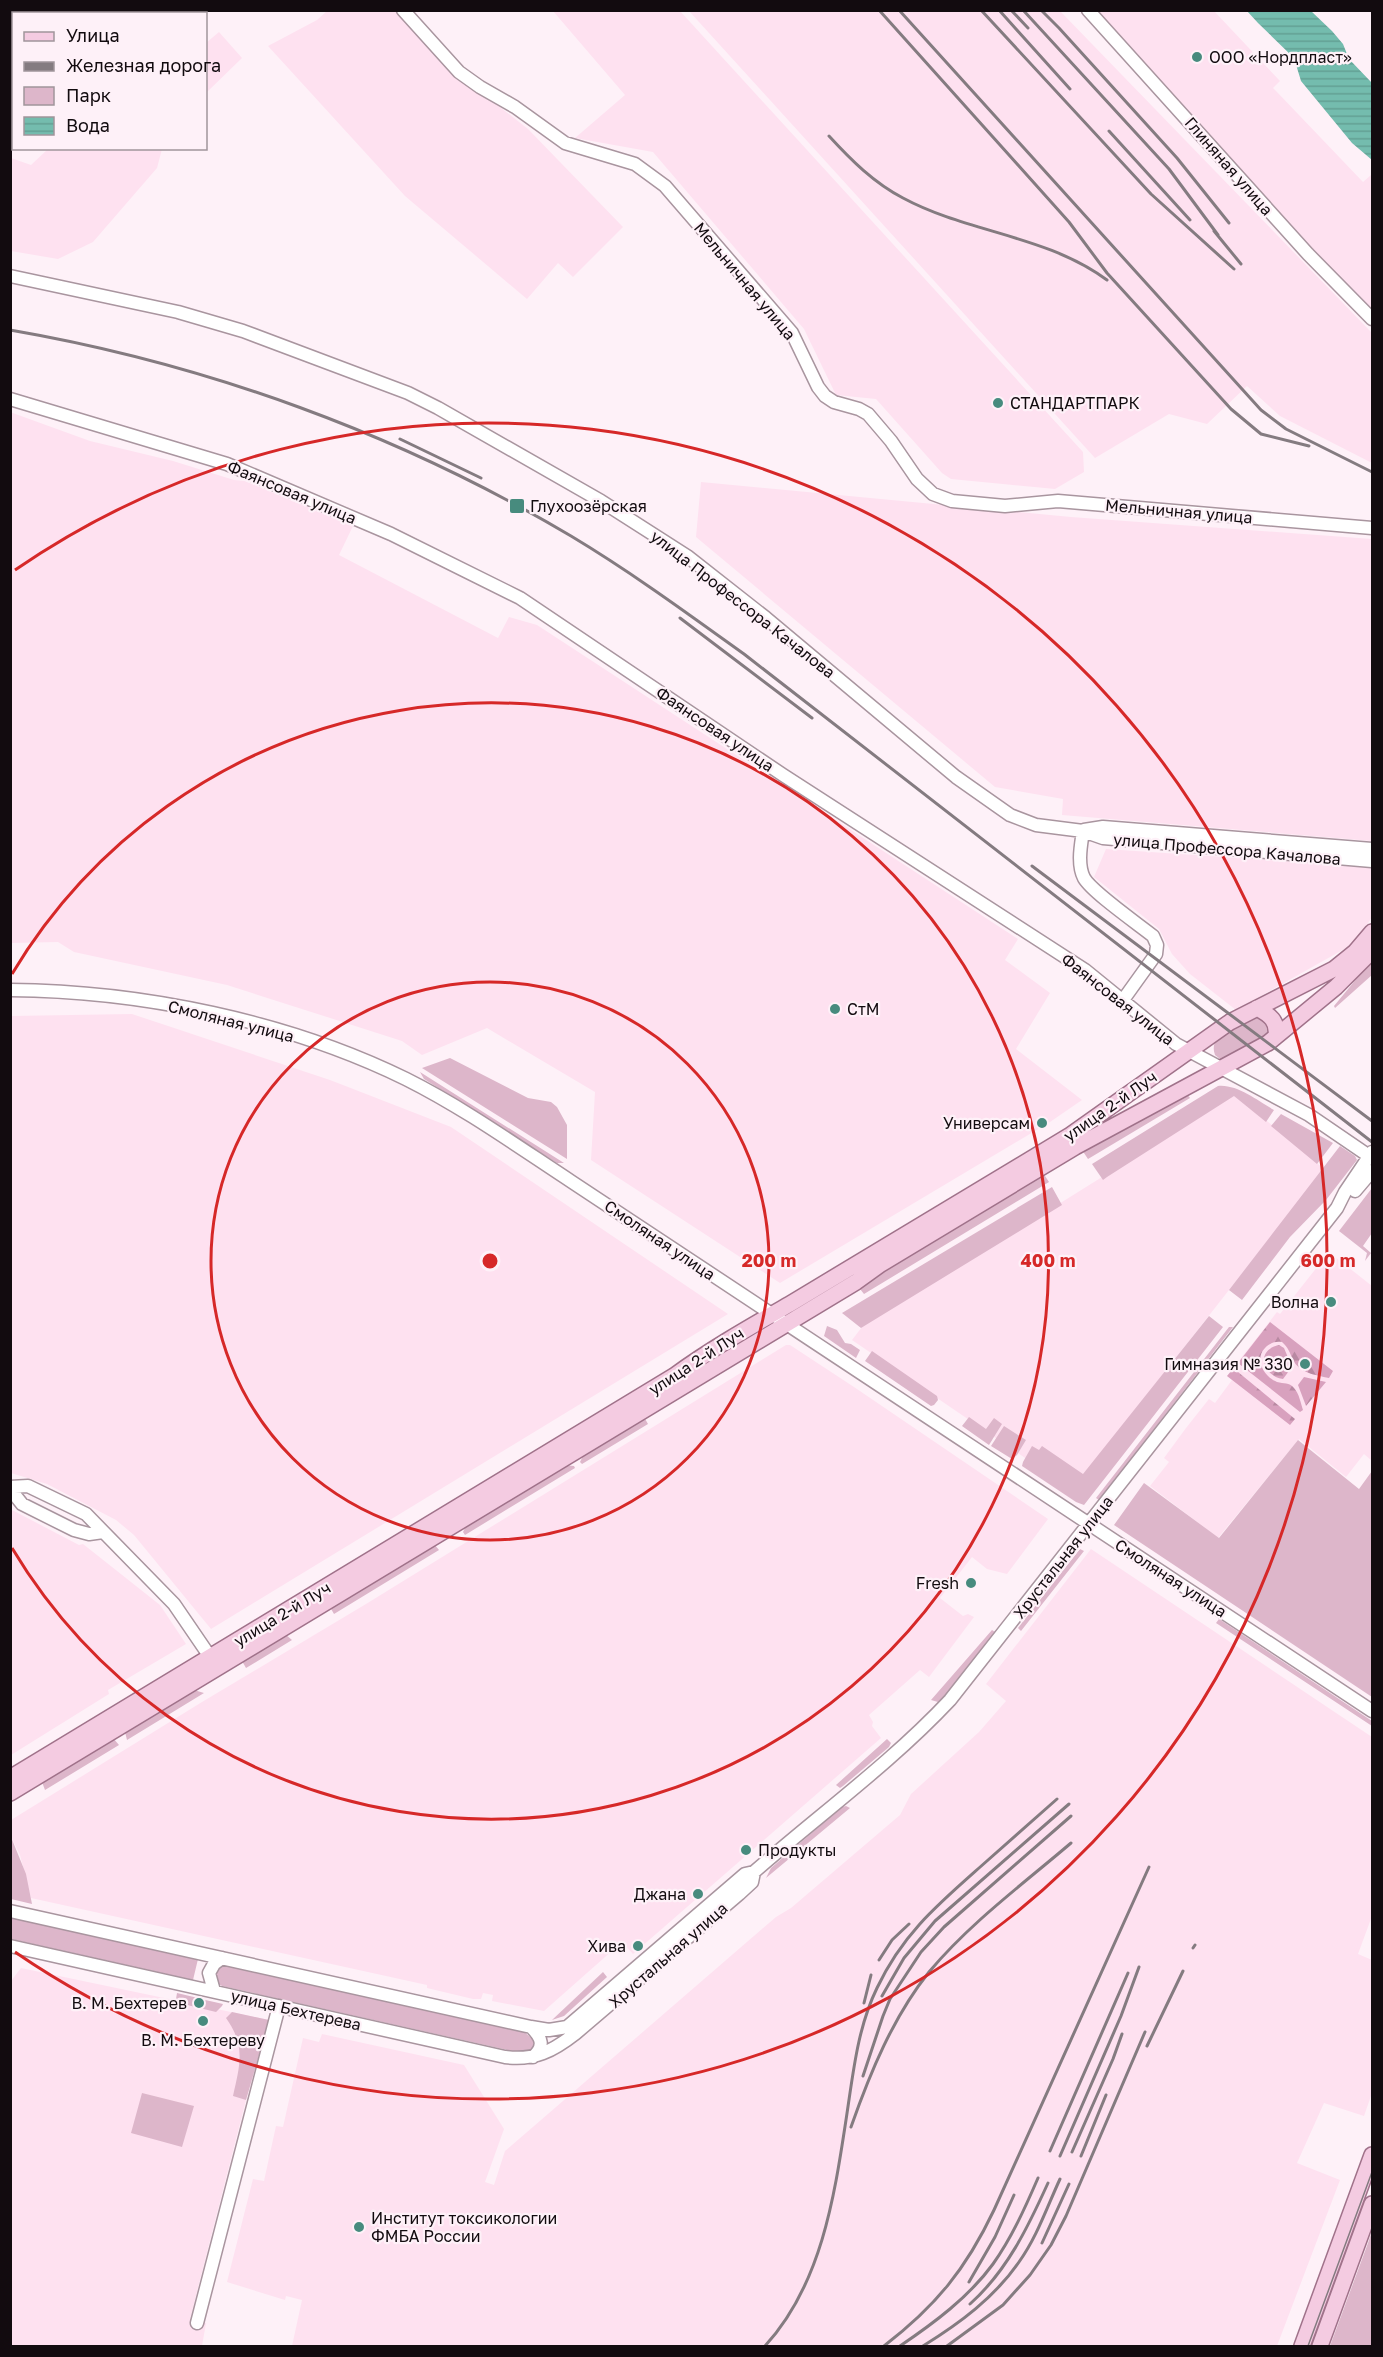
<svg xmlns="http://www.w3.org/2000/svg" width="1383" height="2357" font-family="'Golos Text',sans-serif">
<defs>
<pattern id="forest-firs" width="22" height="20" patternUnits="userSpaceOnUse" patternTransform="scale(1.5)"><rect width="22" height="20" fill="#d8a1be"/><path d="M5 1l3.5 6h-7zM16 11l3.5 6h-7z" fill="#b889a2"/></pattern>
<pattern id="water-rules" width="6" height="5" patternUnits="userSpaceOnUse" patternTransform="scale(1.5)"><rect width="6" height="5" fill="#74bcae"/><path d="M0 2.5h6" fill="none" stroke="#63a094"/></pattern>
</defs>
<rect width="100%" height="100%" fill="#fef1f8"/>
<path fill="#fee1f0" d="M327 11H399L473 86 528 129 623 227 573 277 558 263 527 299 405 196 268 46 317 20Z
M553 11H680L1083 452 1084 472 1055 489 951 479 942 473 876 399 836 395 804 329 653 152 575 138 625 95Z
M689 11H1060L1372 333V463L1280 416 1247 386 1207 424 1169 414 1095 458Z
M1096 11H1214L1280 81 1273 88 1277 92 1363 182 1371 175 1372 178V309L1316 254Z
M219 32 242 58 206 93V43Z
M48 149V148L162 149 157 168 93 242 58 259 11 251V158L31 165Z
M10 412 90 441 173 461 234 480 245 481 353 526 339 555 498 638 509 617 537 625 1018 939 1005 960 1050 993 1016 1049 1082 1100 1050 1122 780 1283 591 1160 595 1092 487 1028 422 1055 402 1041 227 985 74 952 58 942 11 943Z
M701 482 1071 517 1372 539V841L1062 815 1063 799 995 787 696 537Z
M1106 849 1372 867V917L1355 943 1236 1010 1190 974 1172 954 1159 929 1094 877Z
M132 1014 330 1080 451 1127 728 1314 211 1629 134 1535 116 1520 47 1484 11 1473V1016Z
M1235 1094 1324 1169 1072 1490 852 1340 862 1327Z
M1329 1252 1372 1286V1461L1364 1454 1346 1477 1299 1439 1218 1538 1150 1486 1169 1462 1164 1458 1186 1428 1209 1399 1215 1403 1232 1380 1227 1376 1277 1312 1280 1314Z
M786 1345H790L854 1387 1048 1519 1007 1574 987 1569 972 1557 940 1598 963 1616 968 1614 974 1617 929 1677 920 1670 869 1715 873 1722 872 1726 881 1738 633 1954 622 1942 544 2011 492 2001 493 1995 483 1993 481 1999H473L427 1988V1985L31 1898 20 1855 11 1837V1820L202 1702 366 1604Z
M12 1510 79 1545 83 1544 160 1605 186 1644 108 1690 109 1694 11 1755Z
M1091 1549 1372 1737V1916L1358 1954 1372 1960V2093L1364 2116 1324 2103 1297 2163 1340 2180 1277 2346H292L302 2300 286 2296 285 2300 227 2282 253 2179 264 2181 276 2126 283 2127 303 2038 319 2042 322 2034 464 2065 504 2129 485 2182 494 2185 505 2151 776 1917 791 1908 900 1815 911 1794 979 1732 1006 1701 986 1684Z
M21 1968 269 2020 246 2100 190 2319 206 2323 202 2346H11V1981Z"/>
<path fill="#ddb6ca" d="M1372 960V975L1335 1008 1334 1006Z
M1253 1017 1261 1018 1269 1026V1032L1266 1037 1227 1059H1220L1215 1055C1207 1034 1239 1025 1253 1017Z
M450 1058 528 1098 551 1102 557 1107 567 1125V1159L422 1068Z
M420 1072 564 1163H557L424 1079Z
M1218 1086C1237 1084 1258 1101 1274 1110L1266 1122 1234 1096 1107 1177 1103 1180 1092 1164Z
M1187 1094 1190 1098 1088 1159 1082 1150Z
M1281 1114 1333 1143 1317 1164 1271 1126Z
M1340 1146 1355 1156 1357 1160 1326 1200 1290 1237 1242 1300 1229 1290Z
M1043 1173 1049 1182 864 1294 860 1289 887 1268Z
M1052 1187 1062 1205 861 1328 842 1313Z
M1372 1188V1233L1363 1246 1371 1253 1365 1261 1367 1253 1339 1231Z
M1209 1316 1223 1327 1084 1505 1076 1502 1022 1466 1023 1462 1032 1446 1039 1450 1042 1446 1083 1474Z
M827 1326 837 1330 845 1343 851 1344 860 1350 856 1358 824 1336Z
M1229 1327H1233L1099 1500 1096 1498Z
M872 1351 937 1396 938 1400 934 1405 931 1406 865 1361Z
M644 1417 648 1424 582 1464 580 1462 585 1452Z
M969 1417 986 1429 994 1418 1002 1424 989 1445 962 1426Z
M1004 1426 1026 1440 1017 1455 1012 1459 991 1446Z
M1298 1440 1359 1489 1372 1471V1697L1114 1525 1144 1483 1219 1538Z
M564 1465 574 1466 575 1468 465 1535 463 1532 467 1524Z
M434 1544 439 1550 334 1614 330 1607Z
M1080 1549 1084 1551 1021 1631 1018 1628Z
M1219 1619 1372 1721V1726L1216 1623Z
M992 1630 995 1632 947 1693 938 1702 931 1700Z
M285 1634 292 1640 246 1668 242 1661Z
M194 1690 204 1693 127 1740 125 1732Z
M113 1738 119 1745 45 1790 42 1782Z
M887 1739 891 1743 889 1747 843 1786 840 1788 836 1785Z
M846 1806 850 1808 766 1878 771 1868 842 1807Z
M11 1837 26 1874 32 1904 11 1899Z
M11 1918 198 1959 193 1980 11 1939Z
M222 1965 524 2032 533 2039 535 2045 531 2051H512L222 1986 215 1982V1970Z
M603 1972 607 1977 564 2016 552 2020Z
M177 1993 198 1998 197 2005H200L201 1999 223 2004 222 2006 216 2012 179 2003 176 1999Z
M232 2012 269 2020 246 2100 233 2096C240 2064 246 2046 226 2018Z
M142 2093 194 2106 182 2147 131 2133Z
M1372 2231V2346H1330L1368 2243Z"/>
<path fill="url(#forest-firs)" d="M1270 1322 1333 1371 1329 1378C1315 1375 1300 1373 1293 1360 1290 1353 1288 1347 1282 1342 1275 1341 1270 1343 1265 1348 1254 1359 1264 1377 1277 1382 1284 1384 1289 1382 1294 1388 1299 1393 1301 1404 1303 1410L1300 1412 1238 1363Z
M1279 1345 1284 1348 1292 1367 1283 1379C1264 1377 1254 1350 1279 1345Z
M1232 1370 1238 1372 1295 1419 1290 1425 1227 1376Z
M1304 1377 1326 1382 1306 1406 1298 1385Z"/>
<path fill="url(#water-rules)" d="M1247 11H1311L1332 31 1343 44 1349 59 1372 83V160L1352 143 1301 81 1294 58 1258 23Z"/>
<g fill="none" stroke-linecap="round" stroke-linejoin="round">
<g stroke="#a9959f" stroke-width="15">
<path id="minor" d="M403 10 459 72 480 87 515 107 565 143 635 164 665 186 792 333 818 387 825 396 834 402 859 409 868 414 891 441 917 479 933 494 952 501 1005 506 1058 501 1372 528
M1088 10 1308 254 1372 319
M10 276 178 312 243 331 408 393 438 408 601 501 687 556 766 618 956 777 1010 815 1036 825 1083 831 1103 838 1372 861
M10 399 227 464 391 534 520 598 783 775 1085 970 1176 1044 1309 1115 1369 1156
M1084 830 1103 827 1372 849
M1083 831C1081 845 1077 864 1084 878 1092 892 1138 924 1153 936L1157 945 1156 954 1123 1000
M10 990C142 991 288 1021 406 1079 464 1108 517 1146 572 1182L1372 1711
M1355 1191 1372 1171
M10 1487 28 1486 86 1514 174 1604 215 1664
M10 1489 22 1504 74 1530 89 1534 103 1532
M10 1911 531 2027 549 2030 567 2027 745 1874 754 1872C819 1815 891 1763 950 1700L1337 1208 1345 1192 1372 1152
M10 1946 505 2057C534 2061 553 2051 576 2033L739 1894 752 1882 754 1872
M214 1991 209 1973 214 1964 222 1958
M531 2027C542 2038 545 2046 533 2057
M197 2323 279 2006"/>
</g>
<g stroke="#a0728a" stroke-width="18">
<path id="major" d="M1257 1008C1270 1015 1278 1021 1276 1036
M10 1778 674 1376C711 1349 750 1327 790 1304L1069 1136 1230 1022 1334 969 1355 952 1372 932
M10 1793 856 1282 881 1264 1075 1147 1268 1043 1336 987 1372 951
M1302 2346 1372 2155
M1320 2346 1372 2204"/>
</g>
<use href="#minor" stroke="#fff" stroke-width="12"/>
<use href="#major" stroke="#f4cbe1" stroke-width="15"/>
<path stroke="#847b80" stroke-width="1.5" d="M1308 2346 1372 2172"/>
<path stroke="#847b80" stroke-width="3" d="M879 10 1069 222 1107 273 1231 409 1261 434 1309 446
M899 10 1261 410 1286 429 1372 472
M981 10 1151 194 1234 269
M999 10 1070 89
M1011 10 1028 28
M1023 10 1169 169 1218 235
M1041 10 1059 28 1177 158 1229 223
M1109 131 1190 220
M829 136C851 160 874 183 903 198 968 233 1046 235 1107 280
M1214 231 1241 264
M10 330C207 364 399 434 571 536 631 572 687 613 744 654L1372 1142
M400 439 481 478
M680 618 812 718
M1032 866 1372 1121
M1193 1948 1195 1945
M879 1960 892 1940 909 1924
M882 1996 904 1958 935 1921 1069 1804
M864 2003 871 1975
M1147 2046 1183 1971
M863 2076 883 2016 890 1999 921 1952 944 1927 1071 1816
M851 2127C870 2073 893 2017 929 1972 970 1923 1023 1884 1071 1843
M1050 2151 1128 1973
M1072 2152 1113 2059 1122 2034
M1060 2156 1121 2016 1139 1967
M1081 2156 1106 2095
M1042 2243 1069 2184
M969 2282 995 2237 1014 2195
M970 2304C1007 2271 1028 2227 1048 2183
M765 2346C821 2285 834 2199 846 2120 853 2075 857 2029 877 1988 902 1935 936 1906 979 1868 1005 1845 1031 1822 1057 1799
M884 2346C936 2306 966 2269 994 2210L1149 1867
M900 2346C934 2323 969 2297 993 2264 1012 2237 1025 2208 1038 2178
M923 2346C960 2323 994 2298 1019 2262 1037 2237 1047 2207 1060 2179
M947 2346 1003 2305 1030 2275 1051 2245 1066 2216 1145 2032"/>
</g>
<g fill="none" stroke="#d62828" stroke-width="3">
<circle cx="490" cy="1261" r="279"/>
<path d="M12 974A558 558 0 1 1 12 1548"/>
<path d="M15 570A838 838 0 1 1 15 1952"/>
</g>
<g fill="#478b7e" stroke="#fef1f8" stroke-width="2">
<circle cx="1197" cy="57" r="6"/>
<circle cx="998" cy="403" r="6"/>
<rect x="509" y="498" width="16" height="16" rx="3"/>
<circle cx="835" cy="1009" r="6"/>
<circle cx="1042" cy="1123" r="6"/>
<circle cx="1331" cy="1302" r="6"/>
<circle cx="1305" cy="1364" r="6"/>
<circle cx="971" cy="1583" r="6"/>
<circle cx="746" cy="1850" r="6"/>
<circle cx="698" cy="1894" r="6"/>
<circle cx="638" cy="1946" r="6"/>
<circle cx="199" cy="2003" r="6"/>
<circle cx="203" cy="2021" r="6"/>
<circle cx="359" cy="2227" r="6"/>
</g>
<g text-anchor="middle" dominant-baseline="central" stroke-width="4.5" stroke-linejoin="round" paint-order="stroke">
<g font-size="16" fill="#120b0f" stroke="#fef1f8" text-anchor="end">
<text x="1209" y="57" text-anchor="start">ООО «Нордпласт»</text>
<text x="1010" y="403" text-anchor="start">СТАНДАРТПАРК</text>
<text x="530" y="506" text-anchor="start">Глухоозёрская</text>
<text x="847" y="1009" text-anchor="start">СтМ</text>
<text x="1030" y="1123">Универсам</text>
<text x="1319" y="1302">Волна</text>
<text x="1293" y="1364">Гимназия № 330</text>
<text x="959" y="1583">Fresh</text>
<text x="758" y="1850" text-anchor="start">Продукты</text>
<text x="686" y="1894">Джана</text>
<text x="626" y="1946">Хива</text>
<text x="187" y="2003">В. М. Бехтерев</text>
<text x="203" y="2040" text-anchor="middle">В. М. Бехтереву</text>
<text x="371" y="2218" text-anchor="start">Институт токсикологии<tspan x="371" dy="18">ФМБА России</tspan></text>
</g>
<g font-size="16" fill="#120b0f" stroke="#fef1f8">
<text transform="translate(1229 166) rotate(49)">Глиняная улица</text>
<text transform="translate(745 281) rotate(50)">Мельничная улица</text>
<text transform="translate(292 492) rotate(23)">Фаянсовая улица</text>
<text transform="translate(1179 511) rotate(5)">Мельничная улица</text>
<text transform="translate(743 604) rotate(38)">улица Профессора Качалова</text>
<text transform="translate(715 729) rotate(34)">Фаянсовая улица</text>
<text transform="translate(1227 849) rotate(5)">улица Профессора Качалова</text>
<text transform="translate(1118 999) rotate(38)">Фаянсовая улица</text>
<text transform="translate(231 1021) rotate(14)">Смоляная улица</text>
<text transform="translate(1110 1106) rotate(-35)">улица 2-й Луч</text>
<text transform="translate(660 1240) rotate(34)">Смоляная улица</text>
<text transform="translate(696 1361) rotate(-33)">улица 2-й Луч</text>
<text transform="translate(1063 1557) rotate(-52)">Хрустальная улица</text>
<text transform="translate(1171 1578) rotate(33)">Смоляная улица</text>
<text transform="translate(282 1614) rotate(-31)">улица 2-й Луч</text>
<text transform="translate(668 1955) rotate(-41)">Хрустальная улица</text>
<text transform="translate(296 2010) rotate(13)">улица Бехтерева</text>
</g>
</g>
<circle cx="490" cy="1261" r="9" fill="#d62828" stroke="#fef1f8" stroke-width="3"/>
<g font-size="18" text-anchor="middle" font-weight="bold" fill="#d62828" stroke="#fef1f8" stroke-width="4.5" stroke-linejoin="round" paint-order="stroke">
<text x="769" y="1267">200 m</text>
<text x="1048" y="1267">400 m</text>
<text x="1328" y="1267">600 m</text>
</g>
<rect width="1383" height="2357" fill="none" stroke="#120b0f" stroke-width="24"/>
<rect x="12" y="12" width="195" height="138" fill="#fef1f8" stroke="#a0959b" stroke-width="1.5"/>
<rect x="24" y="32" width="30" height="9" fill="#f4cbe1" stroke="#a0959b" stroke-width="1.5"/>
<text x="66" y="42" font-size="18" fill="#120b0f">Улица</text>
<rect x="24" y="62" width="30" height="9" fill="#847b80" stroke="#a0959b" stroke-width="1.5"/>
<text x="66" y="72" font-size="18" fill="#120b0f">Железная дорога</text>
<rect x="24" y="87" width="30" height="18" fill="#ddb6ca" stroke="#a0959b" stroke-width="1.5"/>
<text x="66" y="102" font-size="18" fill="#120b0f">Парк</text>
<rect x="24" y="117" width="30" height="18" fill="url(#water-rules)" stroke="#a0959b" stroke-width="1.5"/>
<text x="66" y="132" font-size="18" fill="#120b0f">Вода</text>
</svg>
